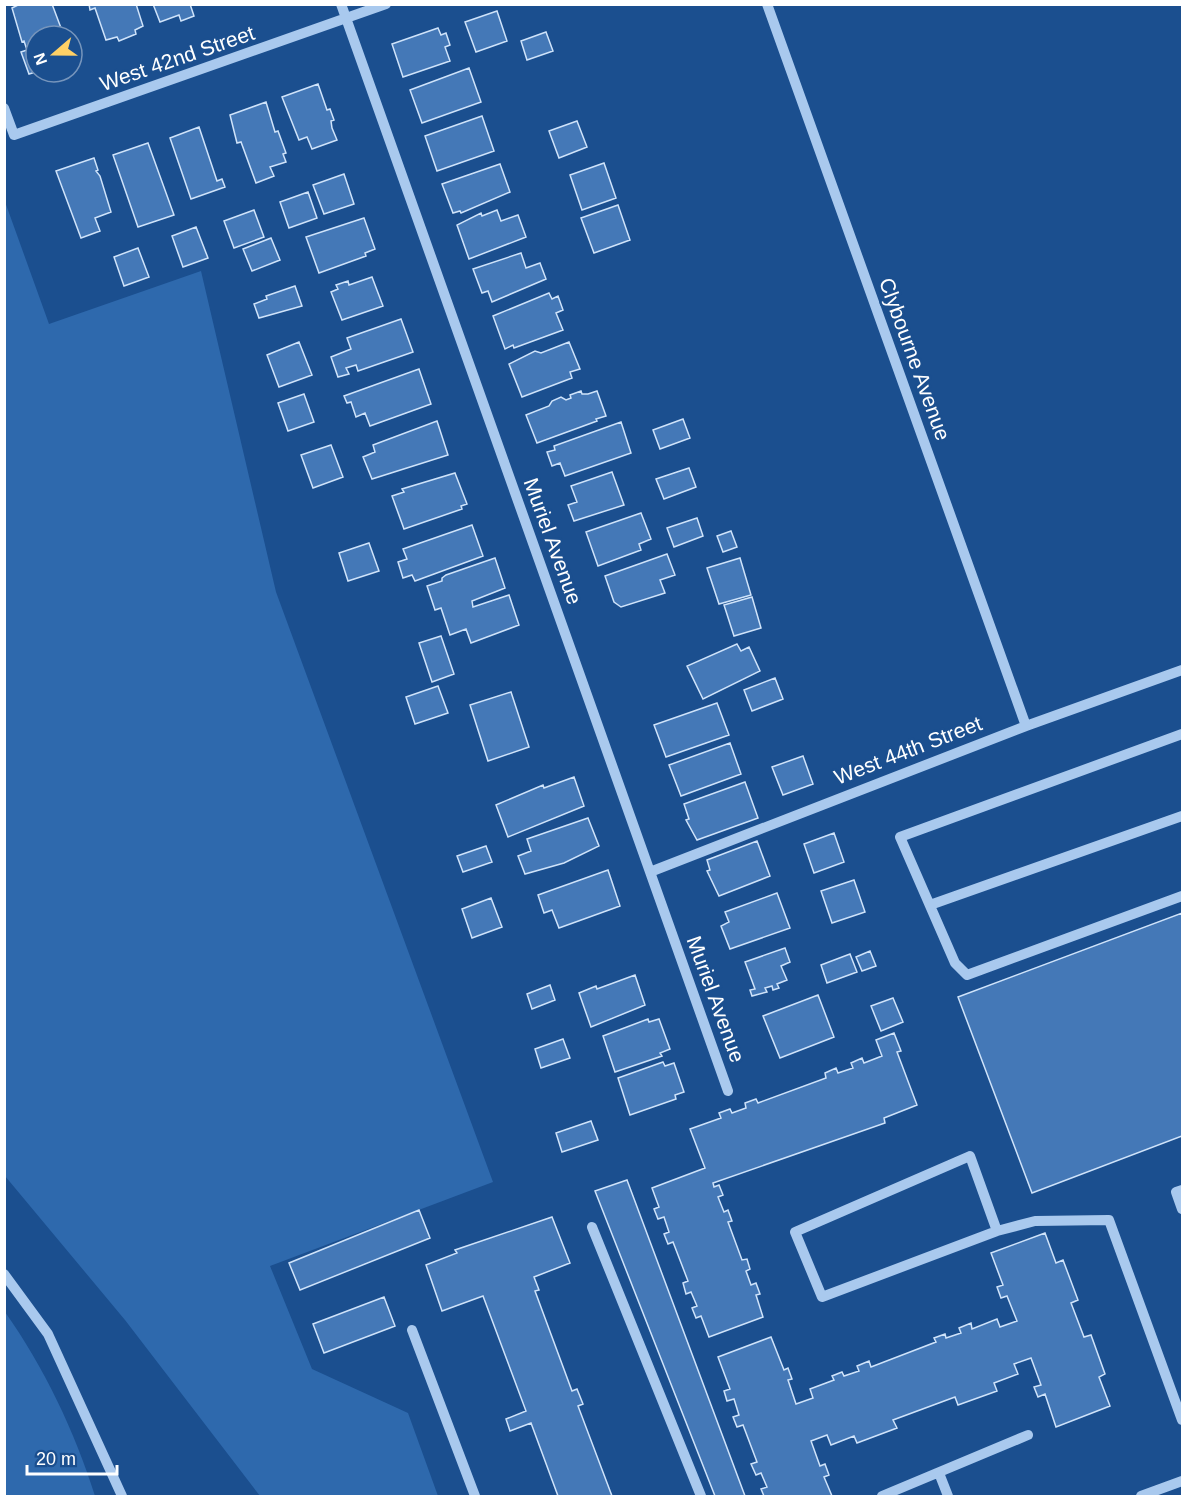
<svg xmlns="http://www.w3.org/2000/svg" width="1187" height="1501" font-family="Helvetica,sans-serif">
<rect width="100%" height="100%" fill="#1b4f8f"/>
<path fill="#2e69ad" d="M4 199 49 324 201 271 276 592 493 1182 270 1266 312 1369 408 1413 438 1496H260L125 1320 5 1176Z
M5 1312C44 1367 75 1432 95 1496H5Z"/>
<path fill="#4478b7" stroke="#cfe3fa" stroke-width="1.5" d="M52 4 64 36H36V72L29 74 21 52 27 50 24 41 22 42 12 8 20 4Z
M89 4H136L143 26 135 30 136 34 119 41 117 37 106 40 95 8 90 10Z
M153 4H190L194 16 181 21 179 15 160 22Z
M497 11 507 41 476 52 465 22Z
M438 28 441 35 446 33 450 45 445 47 450 61 403 77 392 44Z
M546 32 553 51 527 60 521 41Z
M469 68 481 102 422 123 410 90Z
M318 84 327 110 330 109 334 120 331 121 332 128 337 140 312 149 307 137 299 140 282 97Z
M266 102 275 132 278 131 286 153 283 154 286 162 270 167 274 176 256 183 241 142 237 143 230 115Z
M482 116 494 151 437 171 425 136Z
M577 121 587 147 559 158 549 131Z
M199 127 217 181 222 179 225 187 191 199 170 138Z
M148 143 174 215 138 227 113 155Z
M94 158 98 170 96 171 100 176 111 212 95 218 100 231 81 238 56 171Z
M604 163 616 198 582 210 570 175Z
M500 164 510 192 461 213 460 211 453 213 442 184Z
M344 174 354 204 324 214 313 185Z
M308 192 317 218 289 228 280 202Z
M618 205 630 240 594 253 581 218Z
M254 210 264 237 234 248 224 221Z
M497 210 501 221 518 215 526 237 469 259 457 225 481 213 482 216Z
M364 218 375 249 365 253 366 256 319 273 306 237Z
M196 227 208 258 183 267 172 236Z
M271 238 280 260 252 271 243 249Z
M138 248 149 277 124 286 114 257Z
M521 253 526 268 540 263 546 279 492 302 488 291 482 293 473 269Z
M372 277 383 306 342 320 331 292 338 289 336 285 348 281 349 285Z
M295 286 302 306 259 318 254 304 267 299 266 296Z
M549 293 552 299 558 296 563 310 556 313 563 330 514 348 513 345 505 349 493 316Z
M401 319 413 352 358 371 356 365 346 368 349 374 338 377 331 357 351 349 347 338Z
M299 342 312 375 279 387 267 355Z
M569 342 580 369 570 372 572 378 522 397 509 364 535 351 541 353Z
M419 369 431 404 370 426 365 413 356 417 351 402 347 403 344 396Z
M581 391 582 394H588L597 391 606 416 596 419 597 421 537 443 526 415 549 406 552 401 561 397 566 400 571 398 570 395Z
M304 394 314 422 288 431 278 403Z
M683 419 690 438 660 449 653 430Z
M437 421 448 455 372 479 363 457 375 452 373 445Z
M621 422 631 453 565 476 560 463 552 466 547 452 555 450 554 446Z
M331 445 343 477 313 488 301 455Z
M689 468 696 487 664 499 656 479Z
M612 472 624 505 574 521 568 505 577 502 571 486Z
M455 473 467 504 461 506 462 509 404 529 392 496 404 492 402 489Z
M641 513 651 539 639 544 641 550 598 566 586 532Z
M697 518 703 536 674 547 667 528Z
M472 525 483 556 415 581 412 575 403 578 398 562 407 559 403 549Z
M731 531 737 547 723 552 717 536Z
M369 543 379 571 348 581 339 553Z
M667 554 675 575 660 580 665 593 621 607 614 602 605 576Z
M495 558 505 588 472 601 473 607 509 595 519 625 471 643 466 629 450 635 441 608 435 610 427 586 442 581V578L446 575Z
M740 558 751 595 719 604 707 568Z
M752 597 761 628 734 636 724 605Z
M441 636 454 674 432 682 419 643Z
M737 644 741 651 749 647 760 671 703 699 687 666Z
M775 678 783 699 752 711 744 690Z
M438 686 448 713 415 724 406 697Z
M511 692 529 747 488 761 470 705Z
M717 703 729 735 666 757 654 725Z
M730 743 741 774 681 796 669 765Z
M803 756 813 784 783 795 772 767Z
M574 777 584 806 508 837 496 805 543 785 544 788Z
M745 782 758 818 697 840 686 820 689 819 684 804Z
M588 818 599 846 564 863 525 874 518 856 531 851 527 839Z
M834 833 844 862 814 873 804 844Z
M757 841 770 876 719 896 707 871 710 870 707 860Z
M486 846 492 862 463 872 457 856Z
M608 870 620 906 559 928 552 910 544 913 538 895Z
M854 880 865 912 832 923 821 891Z
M777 893 790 928 730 949 721 926 729 922 725 912Z
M491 898 502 927 472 938 462 909Z
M1182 913V1136L1032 1193 958 997Z
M785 948 790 962 781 966 787 980 777 984 779 988 773 990 772 986 765 988 767 992 752 996 750 990 755 989 745 962Z
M870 951 876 966 862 971 856 957Z
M850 954 857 972 827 983 821 965Z
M635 975 645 1005 591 1027 579 993 596 986 597 989Z
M550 985 555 1000 532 1009 527 994Z
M818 995 834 1037 780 1058 763 1016Z
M893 998 903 1022 881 1031 871 1006Z
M648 1019 649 1022 659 1019 670 1049 660 1053 662 1056 615 1072 603 1036Z
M894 1033 901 1051 897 1052 917 1105 884 1118 885 1123 713 1183 714 1187 719 1185 723 1195 718 1197 724 1212 728 1210 732 1221 728 1222 742 1260 747 1259 750 1269 746 1271 751 1285 756 1283 760 1294 756 1295 763 1317 709 1337 701 1316 696 1318 692 1308 697 1306 691 1292 686 1294 683 1283 688 1281 673 1242 668 1244 664 1234 669 1232 664 1217 658 1219 654 1209 659 1207 652 1188 705 1168 690 1129 721 1118 719 1113 730 1109 732 1113 746 1108 745 1103 756 1099 758 1103 826 1078 825 1073 836 1068 838 1073 853 1068 851 1063 862 1058 864 1063 882 1056 876 1040Z
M563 1039 570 1058 541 1068 535 1049Z
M663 1062 665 1066 674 1063 684 1092 675 1095 676 1099 630 1115 618 1078Z
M591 1121 598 1140 562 1152 556 1133Z
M627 1180 745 1496H715L595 1191Z
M419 1210 430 1238 300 1290 289 1263Z
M552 1217 570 1263 534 1277 539 1290 535 1291 572 1391 577 1389 583 1404 578 1406 612 1496H558L531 1423 510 1431 506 1419 526 1411 483 1296 442 1311 426 1265 457 1253 455 1250Z
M1045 1233 1056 1263 1063 1260 1078 1300 1071 1303 1084 1337 1091 1335 1105 1374 1099 1377 1110 1406 1056 1427 1045 1394 1038 1397 1034 1387 1041 1385 1031 1358 1014 1364 1018 1374 994 1383 997 1391 958 1405 955 1397 893 1420 897 1428 857 1443 854 1436 831 1445 827 1435 811 1441 820 1466 825 1464 829 1475 824 1477 832 1496H764L761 1489 767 1487 761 1473 756 1475 751 1464 757 1462 743 1425 737 1427 733 1417 739 1415 734 1399 727 1401 724 1391 730 1389 718 1357 771 1337 784 1370 788 1368 792 1379 788 1380 796 1404 813 1398 810 1389 834 1380 832 1376 842 1372 844 1376 859 1371 857 1366 869 1361 871 1367 936 1342 934 1338 945 1334 946 1338 961 1333 959 1328 971 1323 972 1329 997 1319 1000 1327 1017 1321 1007 1296 1001 1298 997 1287 1003 1285 991 1253Z
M384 1297 395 1326 324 1353 313 1324Z"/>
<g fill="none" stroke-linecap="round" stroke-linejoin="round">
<path stroke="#a9c9ee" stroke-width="10" d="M341 4 728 1091
M767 4 1026 726
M4 108 14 135 386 4
M1182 734 900 837 955 963 967 975 1182 896
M650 872 1026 726 1182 670
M930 905 1182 816
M1182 1190 1176 1192 1182 1209
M592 1227 701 1496
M997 1231 970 1156 795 1232 822 1297 997 1231 1035 1221 1109 1220 1182 1420
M4 1274 48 1334 122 1496
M412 1330 475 1496
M939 1473 948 1496
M882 1496 1028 1435
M1141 1496 1182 1481"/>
</g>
<g text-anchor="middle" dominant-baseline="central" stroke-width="5" stroke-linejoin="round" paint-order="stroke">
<g font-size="21" fill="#fff" stroke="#1b4f8f">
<text transform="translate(177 58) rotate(-19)">West 42nd Street</text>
<text transform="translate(915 359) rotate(70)">Clybourne Avenue</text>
<text transform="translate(553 541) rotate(70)">Muriel Avenue</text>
<text transform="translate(908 750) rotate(-21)">West 44th Street</text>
<text transform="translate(716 999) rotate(70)">Muriel Avenue</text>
</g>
</g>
<rect width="1187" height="1501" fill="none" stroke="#ffffff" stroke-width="12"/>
<g transform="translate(54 54) rotate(250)"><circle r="28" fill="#1b4f8f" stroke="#7695bc" stroke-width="1.5"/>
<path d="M0-4.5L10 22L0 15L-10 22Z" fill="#ffd166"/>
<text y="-9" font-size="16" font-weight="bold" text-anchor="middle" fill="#ffffff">N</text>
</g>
<path d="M27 1465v9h90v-9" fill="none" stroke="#ffffff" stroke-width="3"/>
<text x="36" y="1465" font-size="18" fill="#ffffff" stroke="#1b4f8f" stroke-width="4.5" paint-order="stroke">20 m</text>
</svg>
